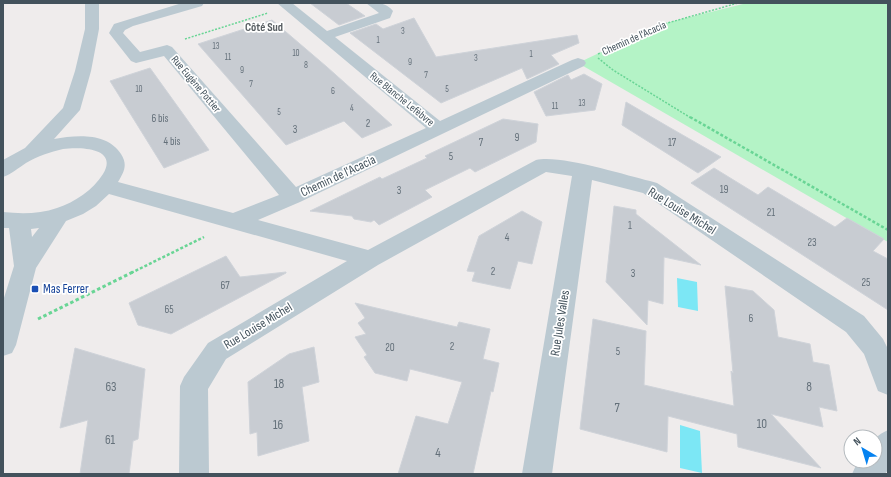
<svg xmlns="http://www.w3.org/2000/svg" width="891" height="477" font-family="'Sofia Sans Condensed',sans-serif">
<rect width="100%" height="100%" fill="#efecec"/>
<path fill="#b4f3c6" d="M747 3H888V242L578 63 658 25Z"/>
<path fill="#7ce7f5" d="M677 278 697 282 698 311 678 307Z
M680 425 700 431 702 473 680 468Z"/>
<path fill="#c8ccd2" stroke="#cfd3d9" d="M310 3H346L365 16 339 25Z
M414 18 436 57 577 35 579 43 551 55 559 64 527 79 522 68 441 103 350 33 376 24 383 29Z
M272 20 327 67 392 125 362 138 344 121 286 145 198 44Z
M150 68 209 150 164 168 110 81Z
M584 74 602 84 595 110 546 116 534 92 568 75 571 80Z
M626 102 667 126 721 157 698 173 622 125Z
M503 119 538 124 536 142 475 172 470 168 425 190 432 197 379 225 374 220 371 222 354 219 352 216 310 211 380 177 382 179 427 158 425 156Z
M714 168 758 195 768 187 835 227 847 218 884 239 873 251 888 259V310L691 183Z
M614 206 636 210V214L701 265 664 257 663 304 648 300 647 325 606 282Z
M522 211 542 222 532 264 518 261 510 289 472 281 475 272 467 271 479 236Z
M226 256 240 277 286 272V273L171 334 138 325 129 303Z
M725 286 753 291 774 310 778 337 810 344 813 362 829 365 837 411 819 407 823 427 771 414 821 468 738 447 737 434 668 416 667 452 580 429 593 319 646 331 644 385 734 406 731 371 733 373Z
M355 303 457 327 459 322 490 329 483 359 499 363 493 392 491 391 473 474H398L416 416 448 424 462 382 410 369 407 381 375 373 364 357 367 355 355 337 366 334 358 323 365 318Z
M314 347 319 382 302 387 309 441 258 456 257 432 250 434 248 382 289 354Z
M75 348 145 369 138 439 133 441 129 474H80L88 420 60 428Z"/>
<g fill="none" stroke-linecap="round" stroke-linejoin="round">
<path stroke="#69d595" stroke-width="1.5" stroke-dasharray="2 1.5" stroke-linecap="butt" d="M185 39 268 13
M598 54 657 26 738 3
M598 58 613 70 691 118"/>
<path stroke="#69d595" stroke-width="2.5" stroke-dasharray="3 2" stroke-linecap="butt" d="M690 117 888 230
M131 273 204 237"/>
<path stroke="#69d595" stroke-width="3" stroke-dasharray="3.5 2.5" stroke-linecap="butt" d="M38 319 133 272"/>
<path fill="#bbc9d1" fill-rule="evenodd" d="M85 3H99V29L91 71 80 110 54 139C76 135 107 132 121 154 128 165 124 172 118 182L233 213 279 195 164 56 136 63 131 61 109 33 114 24 182 3H204L202 6 133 26 125 30 123 33 140 52 167 45 172 47 296 187 426 128 277 3H292L327 31 379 13 366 3C377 3 386 2 393 11L390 18 335 37 440 121 572 60 578 58 584 60 586 63 584 66 300 202 258 220 368 250 536 160C559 154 625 175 650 181L657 183 864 316 883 339 888 349V395L878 391 864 354 846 332 643 193 592 180 552 474H522L572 176 546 172 378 265 226 359 208 389 209 474H179L180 386 184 377 208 343 347 261 109 194 96 206 83 214 66 221 36 268 16 345 12 353 3 356V301L14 266 9 228H3V212C21 214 40 214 57 208 75 202 93 190 103 174 119 147 79 147 63 149 50 152 38 156 26 163 18 168 12 174 3 177V160L25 148 63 108 75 71 85 29ZM39 228 32 237 31 229Z
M888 430V470L885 474H852L858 461H875C875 443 870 438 888 430Z"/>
</g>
<rect fill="#1a4fb4" stroke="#fff" stroke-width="1.5" x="31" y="285" width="8" height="8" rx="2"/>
<g text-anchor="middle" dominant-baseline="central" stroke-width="3.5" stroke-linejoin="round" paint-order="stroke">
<g font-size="9" fill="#64707a">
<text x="403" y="31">3</text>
<text x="378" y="40">1</text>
<text x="216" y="46">13</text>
<text x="296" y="53">10</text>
<text x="531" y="54">1</text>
<text x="228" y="57">11</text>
<text x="476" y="58">3</text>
<text x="410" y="62">9</text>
<text x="306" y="65">8</text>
<text x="242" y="70">9</text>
<text x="426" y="75">7</text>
<text x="251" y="84">7</text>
<text x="139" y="89">10</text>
<text x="447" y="89">5</text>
<text x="333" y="91">6</text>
<text x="582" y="103">13</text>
<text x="555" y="106">11</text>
<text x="352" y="108">4</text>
<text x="279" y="112">5</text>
</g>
<g font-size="11" fill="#43525c" stroke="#fff">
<text transform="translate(634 38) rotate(-24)">Chemin de l'Acacia</text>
<text transform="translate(196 84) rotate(50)">Rue Eugène Pottier</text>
<text transform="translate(402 99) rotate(39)">Rue Blanche Lefèbvre</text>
</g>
<g font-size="11" fill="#64707a">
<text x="160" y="118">6 bis</text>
<text x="368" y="123">2</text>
<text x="295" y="129">3</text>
<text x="517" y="137">9</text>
<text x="172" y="141">4 bis</text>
<text x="481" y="142">7</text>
<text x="672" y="142">17</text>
<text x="451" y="156">5</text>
<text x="724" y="189">19</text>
<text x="399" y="190">3</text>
<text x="771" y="212">21</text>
<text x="630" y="225">1</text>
<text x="507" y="237">4</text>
<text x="812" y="242">23</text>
<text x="493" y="271">2</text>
<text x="633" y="273">3</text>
<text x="866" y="282">25</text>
<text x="225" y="285">67</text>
<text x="169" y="309">65</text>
<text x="751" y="318">6</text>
<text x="452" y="346">2</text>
<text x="390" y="347">20</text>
<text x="618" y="351">5</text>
</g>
<g font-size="12" font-weight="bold" fill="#585e62" stroke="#fff">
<text x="264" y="27">Côté Sud</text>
</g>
<g font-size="13" fill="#43525c" stroke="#fff">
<text transform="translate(338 176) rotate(-25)">Chemin de l'Acacia</text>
<text transform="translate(682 211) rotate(32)">Rue Louise Michel</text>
<text transform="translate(560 323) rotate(-81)">Rue Jules Valles</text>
<text transform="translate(258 326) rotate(-31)">Rue Louise Michel</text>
</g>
<g font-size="13" fill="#164399" stroke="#fff" text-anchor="start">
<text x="43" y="289">Mas Ferrer</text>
</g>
<g font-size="13" fill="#64707a">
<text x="279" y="384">18</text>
<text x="111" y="387">63</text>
<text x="809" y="387">8</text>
<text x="617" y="408">7</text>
<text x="762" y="424">10</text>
<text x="278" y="425">16</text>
<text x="110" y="440">61</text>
<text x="438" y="453">4</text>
</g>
</g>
<rect width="891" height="477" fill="none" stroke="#43525c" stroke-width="8"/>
<g transform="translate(863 449) rotate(322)"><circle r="19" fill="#ffffff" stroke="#b4babe"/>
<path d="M0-3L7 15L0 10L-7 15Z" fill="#0582f0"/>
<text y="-6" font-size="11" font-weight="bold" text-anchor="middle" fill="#43525c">N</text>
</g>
</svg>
